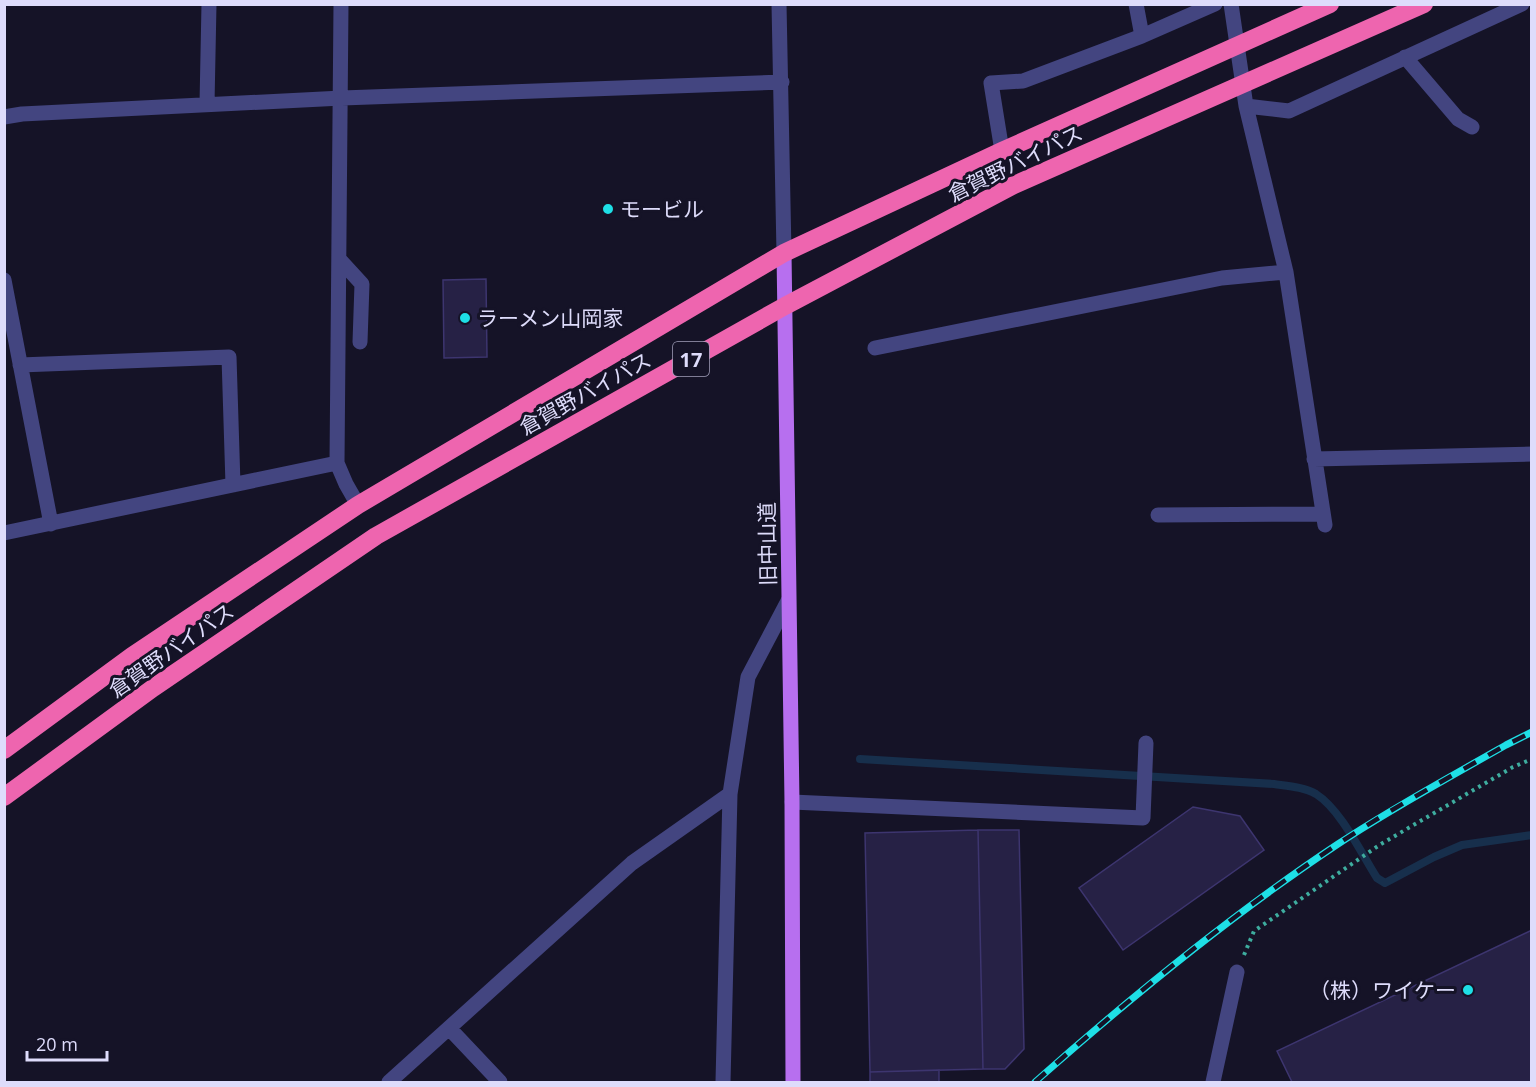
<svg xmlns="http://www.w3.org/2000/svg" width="1536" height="1087" font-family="'Open Sans','Noto Sans JP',sans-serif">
<rect width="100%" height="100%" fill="#151327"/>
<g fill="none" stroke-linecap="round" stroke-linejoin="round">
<path stroke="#172f4c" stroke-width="8" d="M860 759 1274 784C1288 786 1304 787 1316 794 1341 810 1361 853 1377 878L1385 883 1434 857 1462 845 1532 835"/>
</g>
<path fill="#262145" stroke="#3d356f" stroke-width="1.5" d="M486 279 487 357 444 358 443 280Z
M1193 807 1240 816 1264 850 1123 950 1079 888Z
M978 830H1019L1024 1049 1005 1069H983Z
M978 830 983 1069 870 1072 865 833Z
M1532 930V1082H1292L1277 1051Z
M939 1070V1082H870V1072Z"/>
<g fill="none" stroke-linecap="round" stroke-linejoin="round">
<path stroke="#3ead9f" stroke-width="4" stroke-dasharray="3 4.5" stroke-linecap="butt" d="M1244 955 1254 931 1381 844 1513 767 1532 759"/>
<path stroke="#434580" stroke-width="15" d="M779 4 784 253
M1136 4 1142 36
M1231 4 1246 106 1286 272 1325 525
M1405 57 1458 119 1472 127
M207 104 209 4
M1246 106 1289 111 1522 4
M4 117 22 114 342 98 782 82
M1002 151 991 83 1023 81 1142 36 1215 4
M340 260 362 284 360 342
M4 280 51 524
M875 348 1222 278 1286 272
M20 365 229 357 233 485
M1314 459 1532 454
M337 463 341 4
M1158 515 1323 514
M4 533 337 463 346 484 358 505
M792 802 1143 818 1146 743
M449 1028 500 1082
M389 1082 632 863 730 794
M723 1082 730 794 748 677 788 601
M1213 1082 1237 972"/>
<path stroke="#b76fef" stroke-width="15" d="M784 253 792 802 793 1082"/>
<path stroke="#ee65af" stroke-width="18" d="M4 750 132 656 358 505 784 253 1002 151 1330 4
M4 797 153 688 376 536 785 306 1014 185 1424 4"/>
<g stroke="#1edfe6" stroke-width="7">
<path id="rail" d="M1035 1082C1131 997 1231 915 1338 844 1392 808 1450 777 1506 745L1532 732"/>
</g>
<use href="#rail" stroke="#151327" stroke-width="4.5" stroke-dasharray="14" stroke-linecap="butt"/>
</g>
<g fill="#1edfe6" stroke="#151327" stroke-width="2">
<circle cx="608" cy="209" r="6"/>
<circle cx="465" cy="318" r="6"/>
<circle cx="1468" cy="990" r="6"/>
</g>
<g text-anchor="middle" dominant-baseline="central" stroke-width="6" stroke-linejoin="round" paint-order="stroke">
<rect fill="#151327" stroke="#a2a0bb" stroke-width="1.5" x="673" y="342" width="36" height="34" rx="4.5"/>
<g font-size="20" font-weight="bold" fill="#dedcfb">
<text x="691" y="359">17</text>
</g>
<g font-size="21" fill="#dedcfb" stroke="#151327">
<text transform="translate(1015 163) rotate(-26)">倉賀野バイパス</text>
<text transform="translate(585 393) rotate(-29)">倉賀野バイパス</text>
<text transform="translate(767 544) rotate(-91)">旧中山道</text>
<text transform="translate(171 650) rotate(-35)">倉賀野バイパス</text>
</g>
<g font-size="21" fill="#dedcfb" stroke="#151327" text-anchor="start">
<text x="620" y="209">モービル</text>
<text x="477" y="318">ラーメン山岡家</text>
<text x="1456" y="990" text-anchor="end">（株）ワイケー</text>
</g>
</g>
<rect width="1536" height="1087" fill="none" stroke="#dedcfb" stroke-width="12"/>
<path d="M27 1051v9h80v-9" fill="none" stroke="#dedcfb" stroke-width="3"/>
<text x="36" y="1051" font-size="18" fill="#dedcfb" stroke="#151327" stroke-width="4.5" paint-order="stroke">20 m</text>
</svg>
